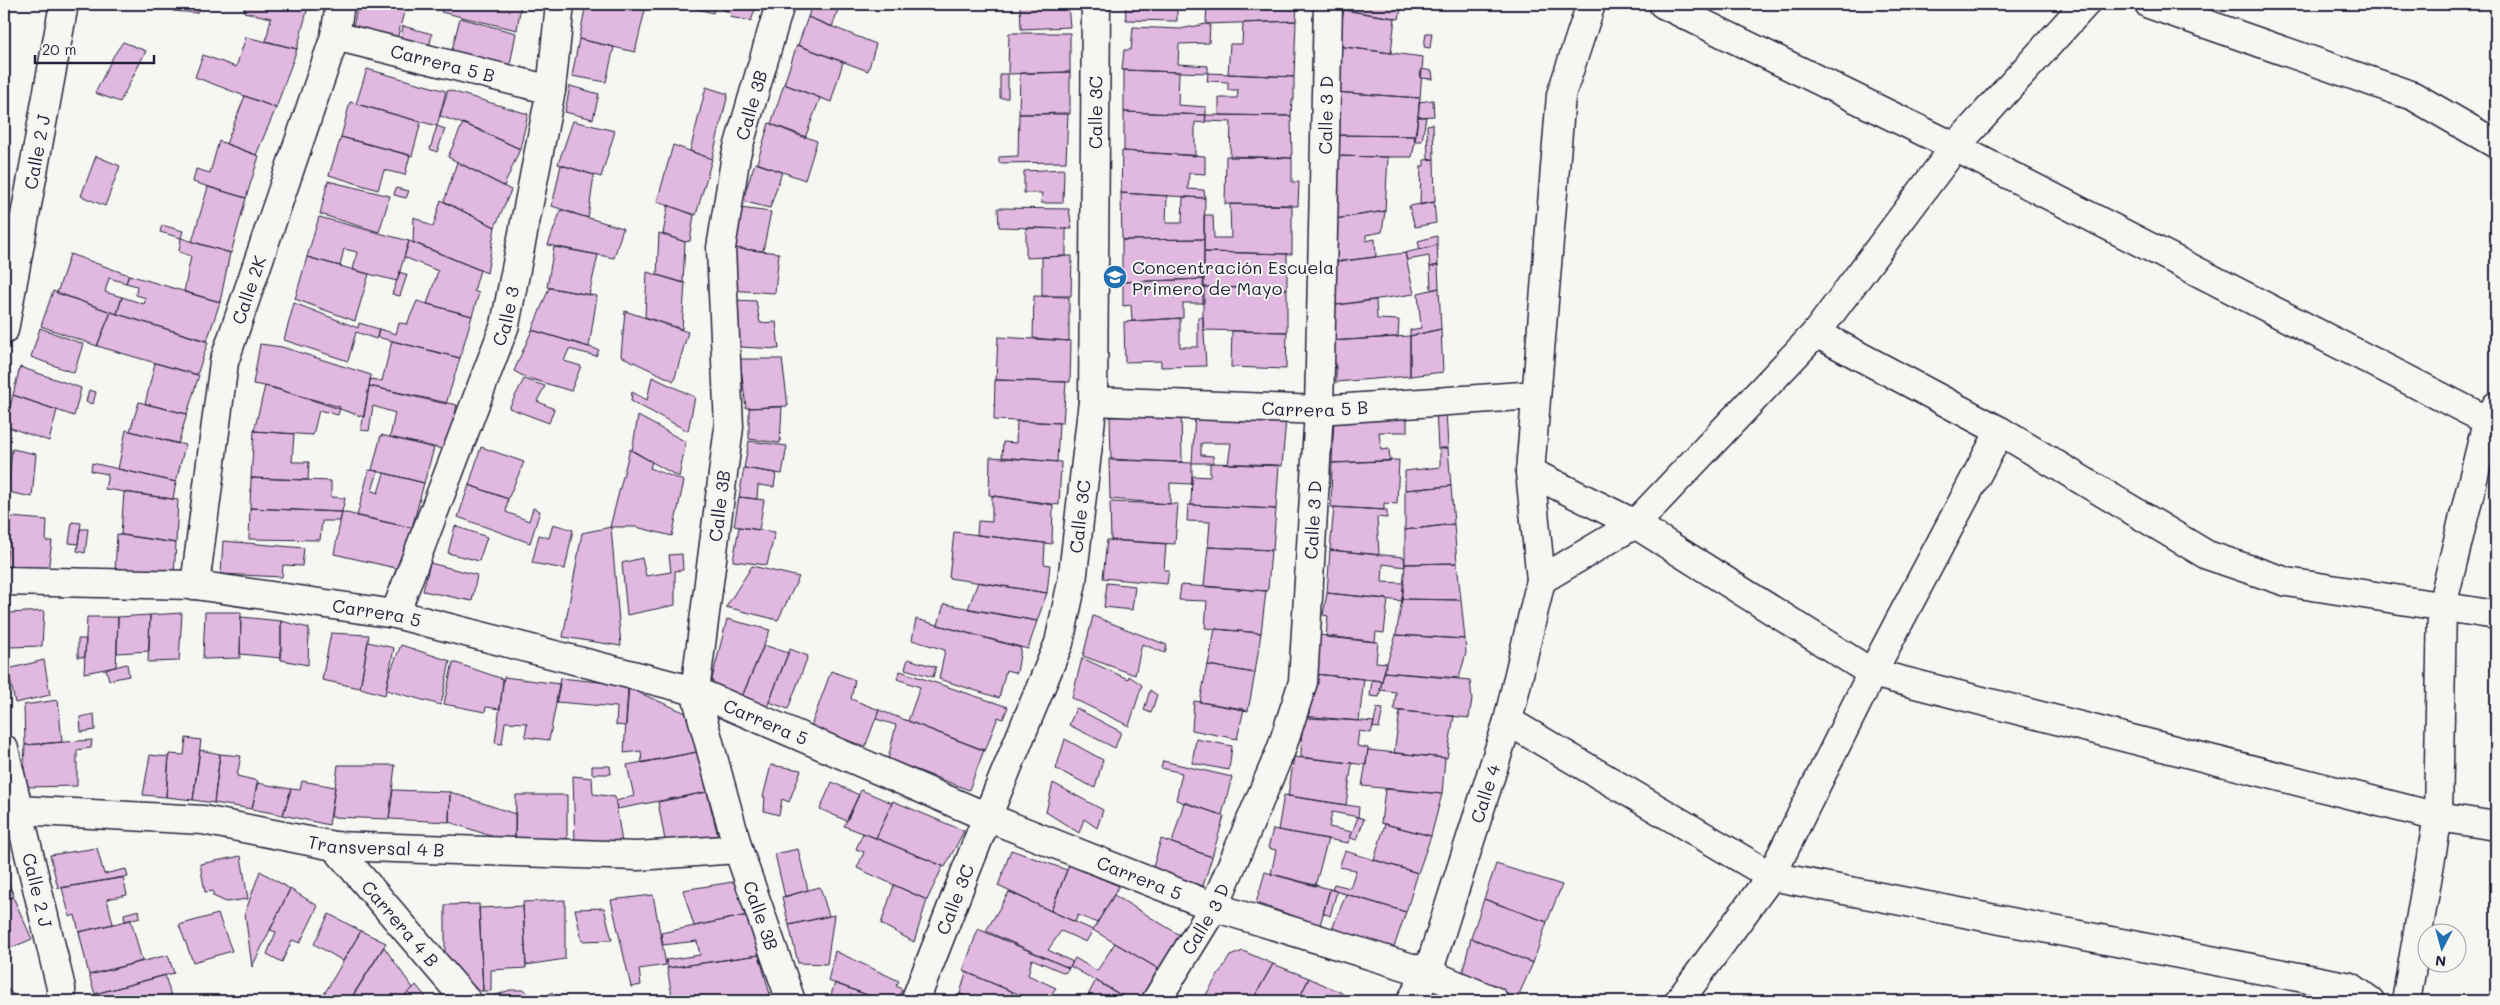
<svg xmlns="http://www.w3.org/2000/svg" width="2500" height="1005" font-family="Mali,sans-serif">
<rect width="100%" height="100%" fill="#f6f6f2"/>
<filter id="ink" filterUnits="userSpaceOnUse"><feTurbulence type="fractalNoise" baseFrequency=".02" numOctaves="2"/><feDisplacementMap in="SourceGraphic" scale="10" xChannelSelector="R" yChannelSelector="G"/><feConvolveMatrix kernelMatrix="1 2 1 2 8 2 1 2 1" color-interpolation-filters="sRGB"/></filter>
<g filter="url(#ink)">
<path fill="#e1b8df" stroke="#22223b" d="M175 4H200L197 13 173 11Z
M245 4H295L308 7 297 49 266 41 271 18 244 12Z
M358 4H406L396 43 352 31Z
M443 4H521L517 30 441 12Z
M586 4 646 6 635 52 579 39Z
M691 4H757L751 21 730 17 731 13 715 6 713 13 690 7Z
M812 4H840L832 27 808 17Z
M1020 4H1068L1070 27 1021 29Z
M1125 4H1177V21L1126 20Z
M1207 4H1297L1296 21 1206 24Z
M1344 4H1402L1399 19 1344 10Z
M1344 10 1395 18 1391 53 1337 46Z
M808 17 876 44 868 71 798 45Z
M460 18 516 33 509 70 450 58Z
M1296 21 1294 77 1228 74 1230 44H1242L1243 23Z
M1206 24H1210L1209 43 1179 44 1178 64 1208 66V73L1122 70 1124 50H1131L1133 27 1180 29Z
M403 26 432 34 428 52 400 44Z
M1009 33H1070V72L1008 74Z
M1426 33H1432L1430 48 1424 47Z
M246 37 297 49 276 108 195 77 203 55 236 67Z
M579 39 614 47 606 82 572 76Z
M123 42 146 51 120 102 95 93 114 55Z
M797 45 843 62 831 102 784 84Z
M1336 46 1423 57 1420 98 1334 92Z
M367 69 446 91 437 126 356 104Z
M1421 69 1432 71 1433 79 1420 78Z
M1124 70 1179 72 1178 105 1206 107V115L1124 112Z
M1070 72V114H1019L1020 73Z
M1208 73 1294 77V100H1292L1291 116 1219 115V98H1237L1238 90H1228V82L1207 81Z
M1000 74H1008V98H1000Z
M784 84 820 98 805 138 771 124Z
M570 86 599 94 593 119 565 112Z
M706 87 728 94 712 159 690 151Z
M448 90 528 114 520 149 478 129 440 116Z
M1334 92 1420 98 1416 136 1332 135Z
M245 96 276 108 256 155 226 144Z
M1433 100 1434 116 1418 117 1419 102Z
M350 102 421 122 412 156 341 137Z
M1124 112 1206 115 1205 123 1195 122V156L1124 151Z
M1068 113 1066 162 999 163V157L1018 156 1019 114Z
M1206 115 1291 116 1292 158 1230 157 1231 122 1205 121Z
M1418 117H1426L1422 141H1414Z
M573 121 615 131 601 177 558 164Z
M463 123 520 149 504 186 448 157Z
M769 123 817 141 805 180 757 163Z
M1433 124 1434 159 1428 160 1427 125Z
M437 126 445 129 437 152 430 149Z
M1332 135 1416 136 1412 157H1388L1331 156Z
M341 137 410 155 405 175 384 170 378 190 329 175Z
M219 141 259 156 246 198 193 182 196 169 210 173Z
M673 145 712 159 696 215 657 202Z
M1122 151 1205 156V174L1189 173 1188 189 1204 190 1205 198 1121 193Z
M96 156 120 166 105 206 81 196Z
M1226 156 1292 158V182H1299L1298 206 1225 204Z
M1331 156 1388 157 1385 211 1329 220Z
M1434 159 1435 202 1420 205 1421 166H1424V160Z
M457 162 511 190 495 227 444 202Z
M755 163 782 172 770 208 742 201Z
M561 165 594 175 588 218 552 206Z
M1064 169 1063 203H1041L1042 193H1024V171Z
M328 181 390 196 379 232 320 214Z
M208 187 246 198 231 253 192 242Z
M396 188 409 191 406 198 394 195Z
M1121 193 1167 196 1166 223H1182L1183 197 1205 198 1204 239 1122 240Z
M441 200 495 227 487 273 413 242 414 217 433 227Z
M1434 202 1436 223 1415 227 1409 206Z
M1230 204 1292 205V254L1204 252V215H1213L1214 238H1231Z
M668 205 694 215 690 241 685 242 663 234Z
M740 208 771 212 763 251 732 248Z
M998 208 1069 209 1072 229 999 227Z
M561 210 623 228 614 258 548 245Z
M1385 211 1382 232 1366 235V241L1375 239 1376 257 1329 263V220Z
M319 217 409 241 397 281 353 270 357 252 344 249 340 266 307 257Z
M162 225 183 231 181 238 160 232Z
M1026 228 1066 229V256L1026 258Z
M659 233 685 242 683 283 657 275Z
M1437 236V245L1420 250 1418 241Z
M181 238 230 253 220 302 184 292 191 256 179 252Z
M1204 239V279L1122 282V240Z
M409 241 480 270 474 291 479 293 472 316 427 304 438 271 404 257Z
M1437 245 1438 265 1430 267 1429 256 1407 260 1405 253Z
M554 247 598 255 589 295 547 287Z
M732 248 779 253 775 293 728 290Z
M1204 252 1287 254V289L1203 287Z
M1405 253 1414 294 1329 306 1327 263Z
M70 254 129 275 126 283 109 278 105 292 122 297 117 314 57 293Z
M1066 256H1072L1071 296H1042V257Z
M307 257 369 274 355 321 295 299Z
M1438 265 1439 288 1431 290 1430 267Z
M400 272 407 275 400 296 392 294Z
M647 272 685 283 682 329 645 317Z
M129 275 220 302 207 341 117 314 122 297 144 304 146 298 136 295 137 286 126 283Z
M1204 279V303H1183V318L1132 321 1131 305 1123 306V282Z
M1203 287 1287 289V332L1203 330Z
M549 288 597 296 589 347 532 330Z
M1439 288 1441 329 1410 336V330L1421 328 1418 293Z
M53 291 111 312 97 346 41 326Z
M1034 296 1069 297V341L1033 338Z
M732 300 756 301 760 323 776 322 779 349 739 347Z
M1376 300 1377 319 1399 320 1398 337 1329 341V306Z
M417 301 472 316 460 358 377 337 379 329 396 334 399 323 407 324Z
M294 303 358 328 359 323 379 329 377 337 376 339 356 332 348 361 284 340Z
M625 311 688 332 674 381 621 356Z
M111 312 208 342 197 375 97 346Z
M1198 317H1203L1206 366 1161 367V361L1125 362 1124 322 1180 318V347H1198Z
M40 328 83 344 74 373 31 357Z
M1441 329 1443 372 1410 376V336Z
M532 330 599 350 596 356 569 349 564 361 581 366 571 391 525 377 514 371Z
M1232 331 1287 332 1286 369 1231 367Z
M1410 336V376L1336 382V366H1329V341Z
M998 337 1071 341 1070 382 996 380Z
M392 341 460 358 446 404 369 386 370 379 382 381Z
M260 344 282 347 371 375 364 417 275 388 253 384Z
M740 359H782L788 406 746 408Z
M155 363 199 375 187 414 145 404Z
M20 367 81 388 74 416 13 395Z
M652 377 695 397 688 431 631 401 632 392 647 400Z
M524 379 545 386 537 401 554 409 549 423 509 408Z
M995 380 1066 382 1063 423 994 420Z
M265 386 340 407 338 415 319 410 313 435 254 431Z
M369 386 457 405 447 450 390 437 395 413 373 406 369 431 361 430Z
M89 390 96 392 93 404 86 402Z
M13 395 57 410 49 441 5 426Z
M139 402 187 414 178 444 130 431Z
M782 407 780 443 749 439V408Z
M1436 410H1446L1448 448 1438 449Z
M1407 412V432H1379L1381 450 1389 449 1390 461 1332 463 1334 417Z
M1195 414 1286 419 1282 466 1228 464 1231 443H1201V455L1213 456V463H1192Z
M1181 415 1182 462 1111 460 1110 417Z
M638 416 686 442 679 477 632 451Z
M1017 421 1059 423 1057 462 1002 457 1003 442 1016 443Z
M126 430 185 445 176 482 118 469Z
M254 431 294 434 292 462H309L308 480 251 478Z
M381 435 434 448 424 483 372 470Z
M749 441 787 446 782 474 744 468Z
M481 447 524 462 508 499 469 485Z
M1440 448H1448L1451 486 1405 490V471L1440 467Z
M12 449 36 454 32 497 8 492Z
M630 449 652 462 650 468 684 481 672 536 636 527H610Z
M990 457 1061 462 1059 505 989 495Z
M1109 459 1192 463V484L1170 483V504L1110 499Z
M1399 460 1397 504 1384 503V510L1331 507 1332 463Z
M92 463 176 482 173 499 105 489 108 474 91 471Z
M1210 463 1279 465 1276 509 1191 505 1192 476 1210 477Z
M744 468 776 473 774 487 758 485 757 499 739 497Z
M369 470 378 471 372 491 378 493 384 473 424 483 412 528 357 516Z
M251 478 331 481V497L345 498 342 512 250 508Z
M469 485 508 499 506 512 529 521 533 508 540 511 530 543 458 517Z
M1451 486 1454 524 1405 530V490Z
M124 492 178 500 176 543 121 535Z
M992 496 1053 505 1052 544 977 535 978 521 992 522Z
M739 497 764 500 759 530 734 526Z
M1110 502 1178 504 1175 544 1111 540Z
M1188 505 1276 509 1273 550 1208 547 1210 522 1187 521Z
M1334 507 1387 510V518L1377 517 1379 555 1330 550Z
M250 508 337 512H342L340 521H322L320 540 249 539Z
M342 512 412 528 400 569 334 554Z
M10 517 47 520 46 541H52L48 571 6 567Z
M72 522 81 523 78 544 69 543Z
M553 524 573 530 565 569 532 563 539 535 549 538Z
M1454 524 1457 563 1405 564V530Z
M455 526 487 537 479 561 448 553Z
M611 527 621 646 563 637 582 533Z
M739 527 775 532 767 565 733 561Z
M80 529H88L85 553 77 551Z
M954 532 1045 543 1044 564 1050 565 1047 593 949 578Z
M117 534 176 543 174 575 115 572Z
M1107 540 1166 544 1164 570H1169L1167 584 1103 578Z
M223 541 304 548 302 566 283 565 282 577 221 574Z
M1208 547 1271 550 1268 589 1266 591 1204 586Z
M1330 550 1404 557 1405 567 1383 564 1382 582 1404 583 1402 601 1327 593Z
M682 554 683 570 675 571V605L627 615 622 563 642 558 646 576 671 572 669 555Z
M430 563 477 575 472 601 423 591Z
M1457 563 1461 600 1402 599 1405 564Z
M752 566 799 577 778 620 726 607Z
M978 582 1047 593 1037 621 968 609Z
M1107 583 1135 586 1132 610 1104 607Z
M1181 585 1266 591 1261 633 1205 628 1207 601 1179 600Z
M1327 593 1388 599 1384 633 1376 632 1375 642 1326 637 1328 616 1323 615Z
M1402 599 1461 600 1465 639 1396 635Z
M944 604 1037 621 1028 649 938 625Z
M44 611 42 646 9 647V613Z
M205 612H241L240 658 203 659Z
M182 613 179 661 148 662 150 615Z
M150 615 149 651 117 653 118 617Z
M1093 616 1167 645 1165 653 1142 644 1135 675 1083 656Z
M87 617H118L116 667 84 673Z
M241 617 281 621V658L240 654Z
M727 619 770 630 741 699 716 688 712 679Z
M916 619 1021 648 1017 673 1006 670 999 698 939 679 945 650 912 640Z
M281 621 309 628 308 665 281 660Z
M1215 629 1261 633 1255 673 1208 665Z
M331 633 369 635 360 688 322 680Z
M1319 635 1378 642 1376 662 1387 663 1382 681 1315 674Z
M1396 635 1465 639 1466 653 1459 678 1384 672Z
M78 639H86L85 657H78Z
M368 642 394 648 385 695 360 688Z
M401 645 450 661 441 705 386 690 389 675Z
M764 645 788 653 766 710 741 699Z
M790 649 808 656 788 709 769 702Z
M1082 658 1128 679 1129 676 1142 685 1129 726 1072 698Z
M908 659 936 667 933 677 905 669Z
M44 660 50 695 15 703 8 669Z
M453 662 503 679 500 709 486 707 485 712 444 704Z
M127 664 129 676 109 680 106 669Z
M1207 665 1255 673 1248 711 1200 702Z
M831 671 855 680 851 699 879 710 865 747 811 726Z
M900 671 1008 707 1003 719 998 717 985 751 908 721 920 687 897 679Z
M1384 672 1470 680 1472 699 1469 718 1394 710 1396 692 1380 690Z
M1315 674 1364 679 1359 721 1309 718 1311 675Z
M504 677 560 684 549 740 525 737 527 723 505 722 502 744 495 743Z
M560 678 629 685 626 726 616 725 617 707 556 702Z
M1372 680 1382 681 1379 697 1370 696Z
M628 688 686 713 697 752 642 763 641 751 624 753Z
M1150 690 1157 695 1151 713 1144 710Z
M58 700 62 742 25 745 24 705Z
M1194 701 1244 709 1237 739 1192 730Z
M1076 708 1121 732 1115 748 1069 725Z
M1377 708 1383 709 1379 728 1373 727Z
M879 710 984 750 969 790 888 759 896 725 876 719Z
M1400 711 1454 716 1447 758 1394 753Z
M94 714 95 730 81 732 80 717Z
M1302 716 1374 722 1371 733 1359 731 1357 746 1368 748 1366 765 1301 757Z
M186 738 201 740 193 800 166 797 169 754 184 755Z
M1065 739 1103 760 1095 788 1056 769Z
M1196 739 1232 746 1229 770 1192 763Z
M92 740 91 748 77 750V786L23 787 25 745Z
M200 750 220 754 214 803 193 800Z
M1368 750 1445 758 1442 794 1362 786Z
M697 752 707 792 617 809 616 801 634 796 627 765Z
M220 754 241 756 237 776 258 781 252 809 214 803Z
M150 755 169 757 166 797 143 795Z
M1294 757 1352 763 1346 805 1288 796Z
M1163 761 1232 777 1222 815 1176 800 1182 773 1161 768Z
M338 765H395L389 819 331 817Z
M771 765 801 770 789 802 782 799 779 815 764 811 765 797H763Z
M592 766H610L611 774H592Z
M573 776 592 778 593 794 615 797 622 843H575Z
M302 781 335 787 329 825 283 815 291 789 300 790Z
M832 782 859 795 847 821 820 809Z
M257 783 291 789 283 815 252 809Z
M1053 783 1103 810 1097 828 1084 819 1079 833 1046 812Z
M1385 789 1442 794 1431 836 1381 823Z
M393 790 450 792 449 822 389 819Z
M861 790 892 803 876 838 844 826Z
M450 792 515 814V844L449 822Z
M707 792 718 836 665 840 658 802Z
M516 795H567V843L515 844Z
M1284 795 1359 807 1358 817 1332 812 1329 827 1352 832 1348 843 1278 830Z
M893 801 964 831 945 867 876 838Z
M1184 802 1224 816 1212 857 1172 843Z
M1358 817 1364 819 1357 840 1350 838Z
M1385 824 1431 836 1418 873 1374 860Z
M1273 829 1328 839 1315 886 1271 874 1276 850 1268 848Z
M863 833 943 866 927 900 857 868 864 852 856 849Z
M1161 839 1212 857 1203 886 1152 871Z
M97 848 104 874 126 869 128 877 58 888 50 855Z
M798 849 808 890 785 897 775 854Z
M1011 850 1067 870 1051 911 998 886Z
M1345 851 1418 873 1406 912 1332 890 1334 884 1350 888 1356 870 1339 867Z
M241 856 248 899 226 902 213 896V891L205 892 200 864Z
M1496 864 1562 885 1547 922 1484 899Z
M1069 865 1119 886 1097 923 1078 915 1075 922 1051 911Z
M260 871 290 889 252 967 245 913Z
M4 872 14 896 4 901Z
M1265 872 1330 889 1320 925 1256 903Z
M123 877 127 895 107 899 113 924 79 932 75 915 70 917 62 888Z
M739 881 748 915 694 926 683 890Z
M894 885 927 900 914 942 881 924Z
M820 887 829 916 789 925 782 897Z
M290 889 318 906 300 943 292 940 282 962 267 954 276 932 270 930Z
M1330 889 1337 891 1330 916 1323 913Z
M1009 892 1093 930 1086 942 1061 931 1048 950 1073 962 1069 968 986 931Z
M1346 894 1406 912 1393 950 1331 932Z
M653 895 666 965 639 969 641 985 631 987 611 900Z
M1114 895 1183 937 1162 971 1093 930Z
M13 897 32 939 6 950 4 945V901Z
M1484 899 1547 922 1533 963 1471 938Z
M565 900V959L526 965 523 902Z
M479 904 483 991H473L445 953V905Z
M523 906 526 968 491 970V991H483L479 908Z
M604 908 612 940 582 941 575 909Z
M139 910 140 917 125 921 124 914Z
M218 914 232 951 193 962 179 925Z
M329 914 361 931 343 961 314 944Z
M748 915 759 955 668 968 666 960 700 955 697 941 663 945 661 933Z
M834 915 827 964 798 963 789 925Z
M131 920 142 961 89 975 79 932Z
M978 929 1069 968 1065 973 1032 959 1028 975 1056 988 1046 1001H1035L963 971Z
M361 931 386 943 349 1001H320Z
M1471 938 1533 963 1516 1001 1461 978Z
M1115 943 1162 971 1146 1001H1131L1070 966 1075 958 1097 971Z
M384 947 413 988 399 1001H371L369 997 366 1001H353L351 999Z
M835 951 899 981 896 986 902 989 897 1001H884L828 981Z
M1243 951 1273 964 1252 1001H1231L1223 996 1220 1001H1202L1230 956Z
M168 955 174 973 95 994 89 975Z
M759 955 771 998 744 1001H673L667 968Z
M1273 964 1309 978 1298 1001H1252Z
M966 972 1013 992 1009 1001H977L960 994Z
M165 975 172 1000 96 1001 95 994Z
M1309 978 1342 993 1339 1001H1298Z
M1096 980 1131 1001H1085Z
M835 983 884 1001H829Z
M416 985 429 1001H399L413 988Z
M4 986 20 1001H4Z
M510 990H525L533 1001H488L486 999Z
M552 992 557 1001H540Z
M960 994 977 1001H957Z"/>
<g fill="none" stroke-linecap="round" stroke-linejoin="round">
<g stroke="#22223b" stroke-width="31">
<g id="minor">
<path id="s1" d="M780 4 736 155 721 248 729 427 695 691 738 849 791 1001"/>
<path d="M1663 4 1955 147 2496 425"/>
<path d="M2149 4 2413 96 2496 144"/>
<path id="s2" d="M335 36 551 90"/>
<path id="s3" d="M4 330 64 4"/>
<path d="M1816 333 2000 431 2207 555 2287 582 2496 615"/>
<path id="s4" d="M1093 401 1319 410 1536 395"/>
<path d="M1530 472 1635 524 1872 673 2438 817 2496 826"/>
<path d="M1541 580 1635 524 1816 333 1955 147 2085 4"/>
<path id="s5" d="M4 581 195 585 395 614 695 691 987 817 1214 907 1428 973 1494 1001"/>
<path id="s6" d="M195 585 224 362 335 36 340 4"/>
<path id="s7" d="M395 614 505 325 551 90 560 4"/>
<path d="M1508 721 1771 876 2351 987 2370 1001"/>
<path id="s8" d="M4 749 61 988V1001"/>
<path id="s9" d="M18 810 203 820 334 846 638 856 738 849"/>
<path id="s10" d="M334 846 467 1001"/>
<path id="s11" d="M915 1001 987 817 1059 643 1072 582 1093 401 1096 4"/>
<path id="s12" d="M1156 1001 1214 907 1281 750 1303 682 1319 410 1328 4"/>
<path id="s13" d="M1411 1001 1428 973 1508 721 1541 580 1530 472 1561 95 1591 4"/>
<path d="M1679 1001 1771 876 1872 673 2000 431"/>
<path d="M2406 1001 2438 817 2442 606 2487 422 2496 406"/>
</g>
</g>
<use href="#minor" stroke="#f6f6f2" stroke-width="28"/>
</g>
</g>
<defs>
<g id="school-disc" transform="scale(1.25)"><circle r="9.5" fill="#1f6fb2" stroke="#f6f6f2"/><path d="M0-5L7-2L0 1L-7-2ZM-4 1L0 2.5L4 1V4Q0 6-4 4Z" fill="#fff"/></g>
</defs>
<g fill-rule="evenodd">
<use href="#school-disc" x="1115" y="277"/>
</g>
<g text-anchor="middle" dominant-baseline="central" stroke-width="4" stroke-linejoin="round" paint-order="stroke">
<g font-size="18" fill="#22223b" stroke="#f6f6f2">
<text stroke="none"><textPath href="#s2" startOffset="111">Carrera 5 B</textPath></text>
<text transform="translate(751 105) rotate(-74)">Calle 3B</text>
<text stroke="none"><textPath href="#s11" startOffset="919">Calle 3C</textPath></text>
<text stroke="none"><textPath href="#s12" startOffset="920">Calle 3 D</textPath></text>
<text stroke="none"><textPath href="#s3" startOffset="181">Calle 2 J</textPath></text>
<text stroke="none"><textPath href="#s6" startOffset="301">Calle 2K</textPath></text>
<text stroke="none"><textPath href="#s7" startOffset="318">Calle 3</textPath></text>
<text stroke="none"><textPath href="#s4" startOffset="222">Carrera 5 B</textPath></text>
<text transform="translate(719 506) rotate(-83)">Calle 3B</text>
<text stroke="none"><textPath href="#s11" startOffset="514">Calle 3C</textPath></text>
<text stroke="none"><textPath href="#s12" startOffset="515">Calle 3 D</textPath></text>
<text stroke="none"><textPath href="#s5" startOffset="375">Carrera 5</textPath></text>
<text stroke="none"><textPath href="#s5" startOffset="780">Carrera 5</textPath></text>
<text stroke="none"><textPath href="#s13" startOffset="221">Calle 4</textPath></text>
<text stroke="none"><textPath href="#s9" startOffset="361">Transversal 4 B</textPath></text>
<text stroke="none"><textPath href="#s5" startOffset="1185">Carrera 5</textPath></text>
<text stroke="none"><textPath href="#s8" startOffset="145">Calle 2 J</textPath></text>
<text stroke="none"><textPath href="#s11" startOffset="109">Calle 3C</textPath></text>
<text stroke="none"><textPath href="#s1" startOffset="931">Calle 3B</textPath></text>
<text stroke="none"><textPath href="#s12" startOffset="96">Calle 3 D</textPath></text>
<text stroke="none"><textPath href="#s10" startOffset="102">Carrera 4 B</textPath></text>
</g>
<g font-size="18" fill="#22223b" stroke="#f6f6f2" text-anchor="start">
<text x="1132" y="267">Concentración Escuela<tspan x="1132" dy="21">Primero de Mayo</tspan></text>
</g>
</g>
<rect width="2500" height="1005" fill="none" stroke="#f6f6f2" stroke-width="20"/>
<rect x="10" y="10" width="2480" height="985" fill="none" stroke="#22223b" stroke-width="2" filter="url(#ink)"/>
<g transform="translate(2442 948) rotate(186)"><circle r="24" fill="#f6f6f2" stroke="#a1a1a9"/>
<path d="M0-4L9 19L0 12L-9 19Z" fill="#1f6fb2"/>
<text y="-8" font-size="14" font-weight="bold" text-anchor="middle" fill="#22223b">N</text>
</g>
<path d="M35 55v8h119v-8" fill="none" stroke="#22223b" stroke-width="2.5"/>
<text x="42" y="55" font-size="15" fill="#22223b" stroke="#f6f6f2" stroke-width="4" paint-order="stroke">20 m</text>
</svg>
